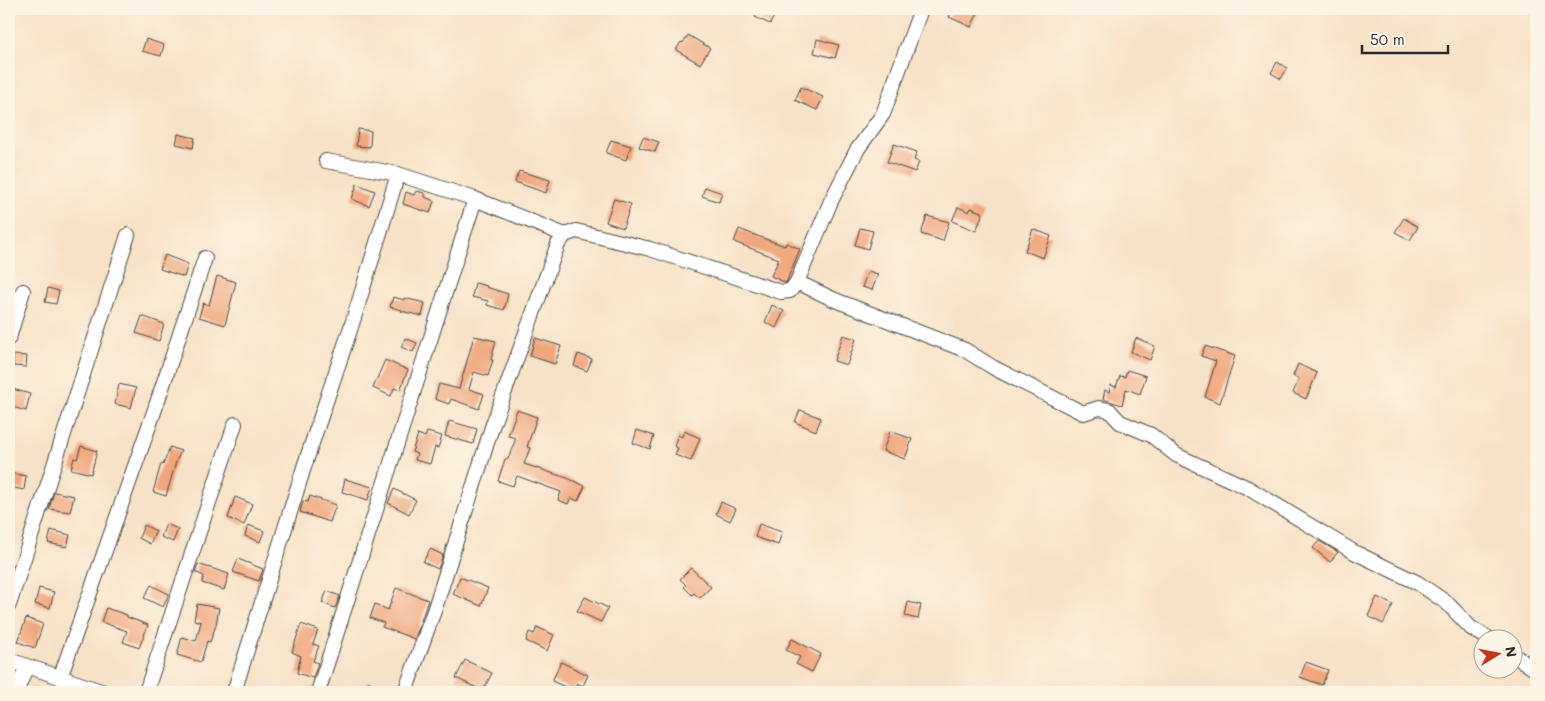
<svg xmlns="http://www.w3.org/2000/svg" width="1545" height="701" font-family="Mali,sans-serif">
<rect width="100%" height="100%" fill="#fcf5e5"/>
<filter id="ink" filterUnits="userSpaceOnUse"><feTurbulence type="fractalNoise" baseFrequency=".02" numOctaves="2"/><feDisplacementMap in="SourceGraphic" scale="10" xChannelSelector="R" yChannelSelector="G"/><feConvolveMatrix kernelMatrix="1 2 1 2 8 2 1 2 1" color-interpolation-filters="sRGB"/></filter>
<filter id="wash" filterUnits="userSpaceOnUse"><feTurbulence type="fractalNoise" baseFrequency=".0096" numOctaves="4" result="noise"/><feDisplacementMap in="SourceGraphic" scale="20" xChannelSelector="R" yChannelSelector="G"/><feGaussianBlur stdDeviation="1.12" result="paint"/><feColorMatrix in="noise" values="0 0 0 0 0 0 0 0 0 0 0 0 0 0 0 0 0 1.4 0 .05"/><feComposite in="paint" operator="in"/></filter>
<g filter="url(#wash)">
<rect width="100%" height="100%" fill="#f6e2c7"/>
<g id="blocks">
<path fill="#f0a77d" d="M759 9H778L770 24 755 17Z
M953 9H970L978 13 971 27 949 17Z
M688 35 710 48 700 64 676 50 681 42 683 43Z
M146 39 164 45 161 56 142 51Z
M817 39 839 45 835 58 814 53Z
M1277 62 1287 68 1281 79 1271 73Z
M801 87 823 97 817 110 795 100Z
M358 129 371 131 370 147 356 146Z
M178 134 195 138 193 148 176 144Z
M643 137 659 142 655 152 639 147Z
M611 140 631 146 626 160 606 153Z
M894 144 917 152 914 160 919 162 915 172 887 162Z
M519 171 550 180 546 193 515 182Z
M357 184 375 191 369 206 352 199Z
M705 187 722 193 719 202 702 196Z
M416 191 425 193V197L434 201 430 213 403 204 406 192 414 195Z
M614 199 631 204 623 228 606 222Z
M958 207 969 212 971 208 983 213 976 231 952 221Z
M927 216 949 222 943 241 921 234Z
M1404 218 1418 227 1410 240 1395 232Z
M860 228 873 231 868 249 855 245Z
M739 229 768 240 785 246 786 243 800 249 786 283 771 276 779 259 734 242Z
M1033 229 1051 236 1043 258 1025 251Z
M165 255 188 264 184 277 160 269Z
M868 271 878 274 872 290 862 287Z
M217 276 236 282 225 325 199 317 203 303 209 305Z
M475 283 487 286 486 287 508 294 504 310 487 305 488 301 472 297Z
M48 288 59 291 56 304 45 302Z
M393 297 404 300V298L425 303 422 316 401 311 402 310 390 307Z
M772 305 784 311 776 328 765 322Z
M142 316 164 324 159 341 136 333Z
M843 335 856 339 847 365 834 361Z
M474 336 496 341 491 360H493L488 376 474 372 469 389 484 394 479 409 451 399 449 404 435 399 439 384 459 389Z
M405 338 417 343 413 352 401 347Z
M535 338 561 346 555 364 530 356Z
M1136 338 1155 346 1150 360 1131 352Z
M1205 346 1235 356 1220 403 1205 397 1216 361 1201 356Z
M578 354 592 359 587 371 574 366Z
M13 355 27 356 26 367 13 366Z
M385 360 408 370 400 390 394 388 391 396 373 388Z
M1298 364 1317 373 1306 399 1293 393 1299 379 1293 376Z
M1127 370 1146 376 1140 394 1126 389 1122 405 1103 399 1105 390 1109 392 1111 385 1116 387 1120 376 1125 377Z
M119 384 136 388 131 408 115 404Z
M9 388 30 394 26 411 9 406Z
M517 410 537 417 527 447 530 448 524 464 567 478 585 486 578 501 571 498 568 504 558 500 561 492 517 476 513 486 498 481 505 459H508L516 438 508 436Z
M800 410 821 418 816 431 795 422Z
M449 421 477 429 473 444 445 436Z
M637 430 654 436 650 449 633 443Z
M684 431 700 438 691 461 675 455 678 448 674 446 678 435 682 437Z
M890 431 912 439 905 459 883 451Z
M427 432 442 436 438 448 435 447 430 464 415 460 417 454 412 452 418 434 425 437Z
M81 446 97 451 91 474 71 469 74 458 77 459Z
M170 447 181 451 176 462 166 496 153 492 161 464 163 465Z
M11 473 26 476 24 490 9 487Z
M345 479 372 487 368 500 342 492Z
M394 489 416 500 409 514 388 503Z
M54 492 74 496 70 512 49 509Z
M310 496 336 505 330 522 300 512 303 501 308 502Z
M235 497 252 504 244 525 228 518Z
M721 502 736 509 730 521 716 514Z
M166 524 178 529 173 542 161 537Z
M759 524 782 532 778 545 755 537Z
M144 525 156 531 150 544 139 538Z
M248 525 264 531 260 542 245 536Z
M51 530 70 535 67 547 48 543Z
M1319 541 1338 552 1330 562 1313 548Z
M430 549 443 555 438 569 423 562Z
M238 559 263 569 259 581 233 572Z
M198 564 229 574 224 590 202 583 204 576 195 572Z
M691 568 711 587 700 598 694 593 692 595 684 587 686 585 680 579Z
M460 577 488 588 481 606 453 594Z
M151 585 169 594 163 607 144 598Z
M39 588 54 592 50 608 35 604Z
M396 588 428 600 415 639 382 627 384 623 370 618 375 604 388 610Z
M327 591 340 596 335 608 322 603Z
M585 597 608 608 601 622 577 611Z
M1377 597 1393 605 1383 624 1368 616Z
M908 602 921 605 918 619 905 616Z
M197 604 219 608 216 625 210 642 207 641 201 662 177 655 182 637 196 641 201 622 194 620Z
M106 608 127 615V617L148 625 139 648 123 642 127 631 101 622Z
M26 618 43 624 35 648 18 642Z
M301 624 318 630 313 644 319 646 313 661 318 663 313 678 297 673 301 656 292 652Z
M537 627 554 635 547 651 526 641 529 632 534 634Z
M792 639 821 654 812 672 796 664 800 657 786 650Z
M465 660 492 673 483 691 456 678Z
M561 662 588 675 583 686 577 683 575 688 573 687 572 690 552 681Z
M1306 662 1328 670 1322 685 1300 677Z
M368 682 393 691V692H364Z"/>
</g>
</g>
<g filter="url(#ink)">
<use href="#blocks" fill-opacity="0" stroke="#494642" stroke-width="1"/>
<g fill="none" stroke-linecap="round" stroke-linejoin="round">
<g stroke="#494642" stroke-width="16">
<path id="street" d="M326 161 398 174 475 199 565 235
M797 282 835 300 965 350 994 368 1083 413 1099 408 1109 410 1120 422 1151 435 1176 455 1248 488 1354 552 1418 583 1447 603 1471 628 1488 638
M9 338 23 291
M9 605 128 235
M1512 654 1536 670
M9 660 104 692
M60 678 154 412 205 258
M16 692 27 666
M146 692 235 424
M234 692 305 464 352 324 398 174
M318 692 475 199
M405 692 435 608 493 424 558 244 565 235 576 231 650 249 781 292 790 291 797 282 831 201 857 150 883 114 921 9"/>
</g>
<use href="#street" stroke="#fff" stroke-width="14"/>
</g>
</g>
<rect width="1545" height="701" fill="none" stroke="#fcf5e5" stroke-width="30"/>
<g transform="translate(1498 654) rotate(80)"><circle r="24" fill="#fcf5e5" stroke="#a8a49b"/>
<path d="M0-4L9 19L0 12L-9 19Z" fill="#c8321e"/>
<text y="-8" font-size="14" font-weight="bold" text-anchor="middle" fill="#2b2b2b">N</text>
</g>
<path d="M1362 45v8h86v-8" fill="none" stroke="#2b2b2b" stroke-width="2.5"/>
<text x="1370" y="45" font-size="15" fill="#2b2b2b" stroke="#fcf5e5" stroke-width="4" paint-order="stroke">50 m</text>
</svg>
